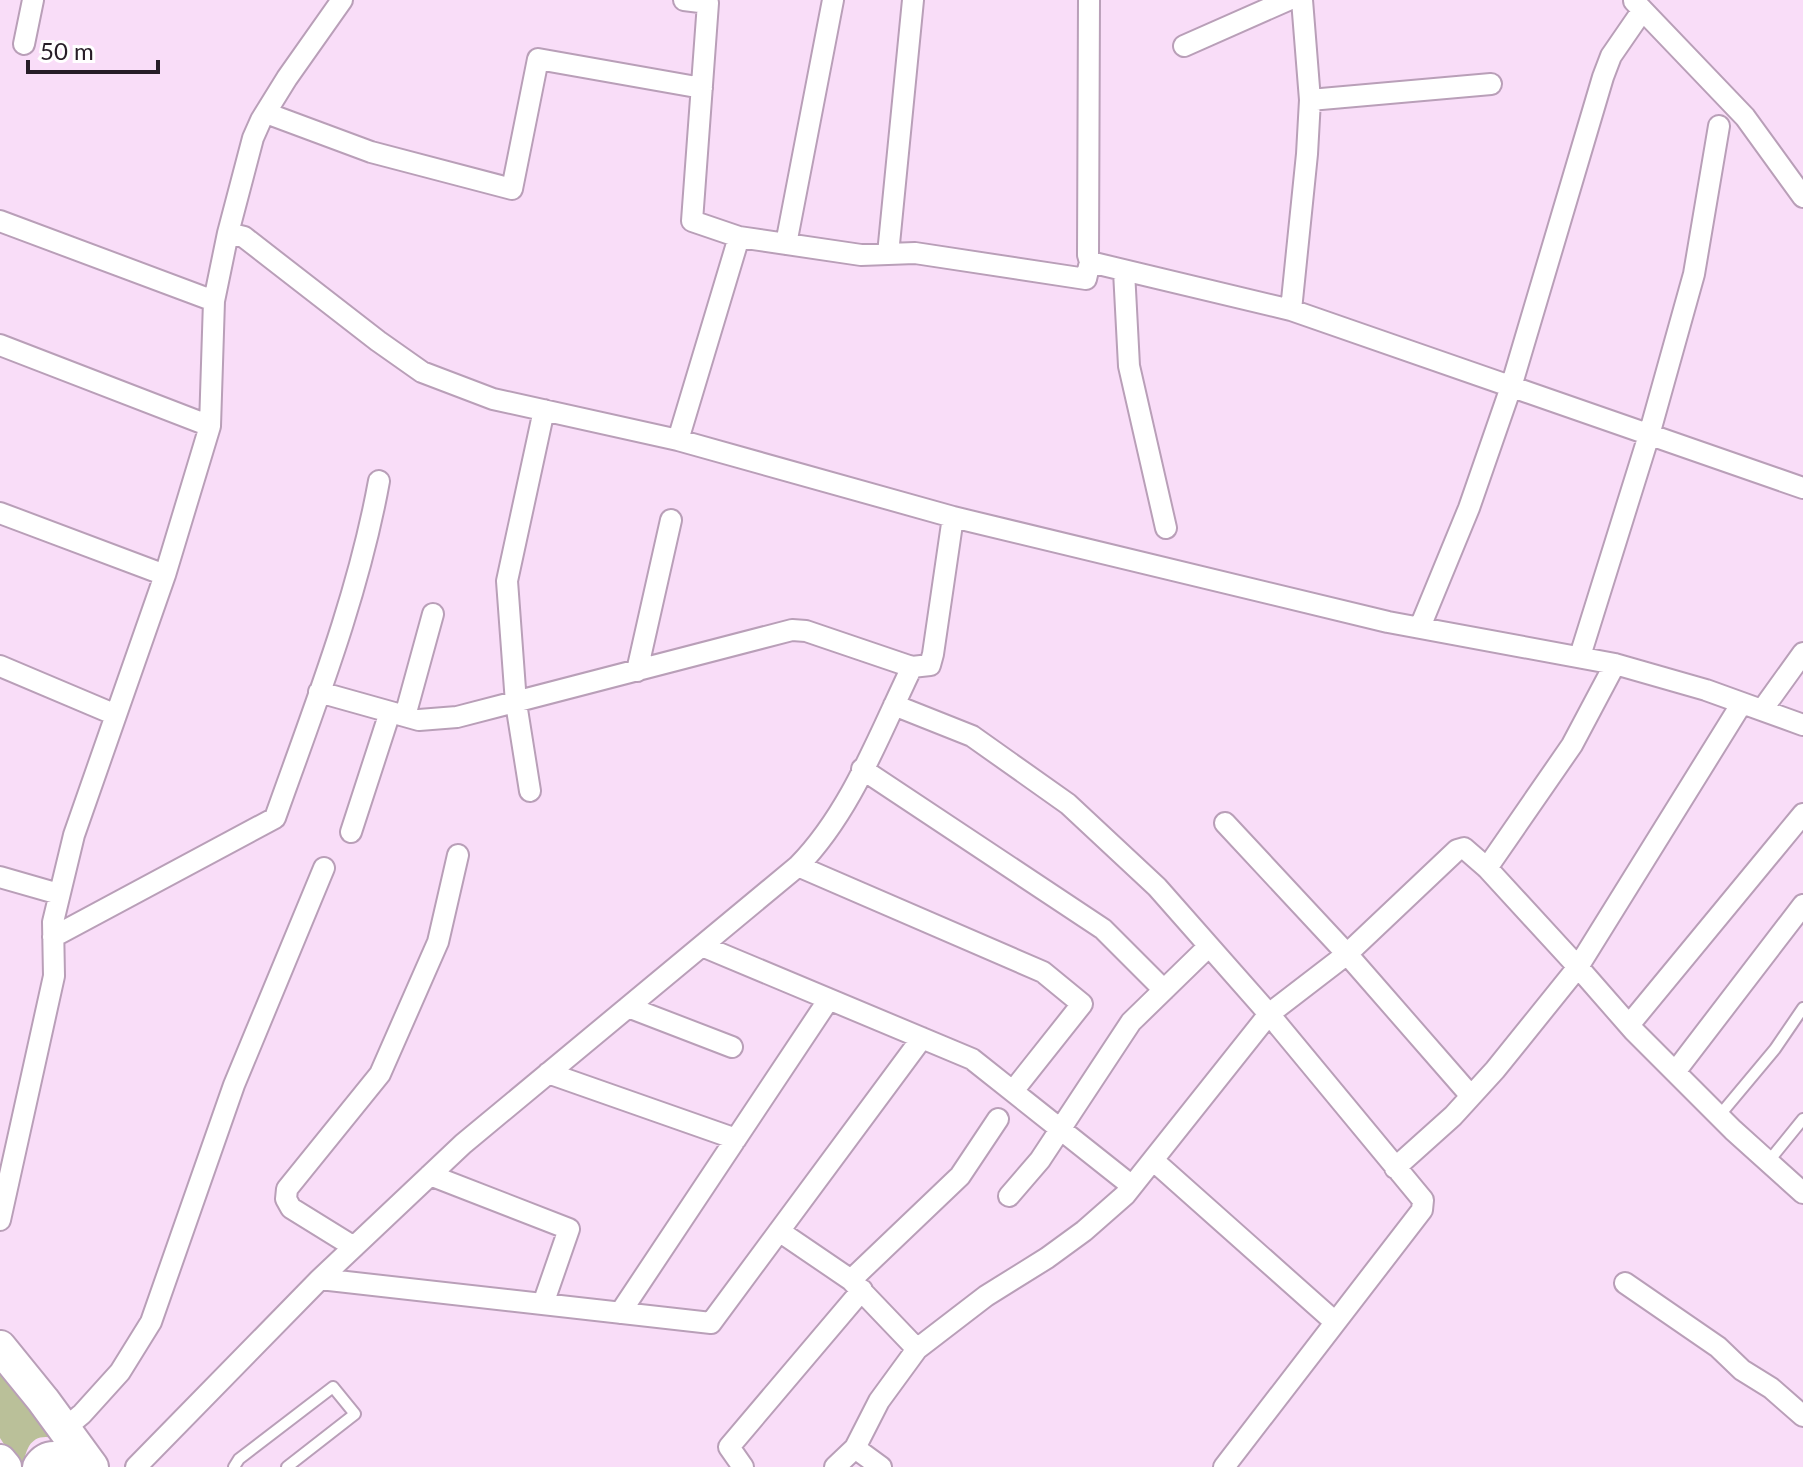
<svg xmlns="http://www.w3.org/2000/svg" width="1803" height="1467" font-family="Lato,sans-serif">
<rect width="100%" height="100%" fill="#f9ddf8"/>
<path fill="#bac099" d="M0 1362 54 1438C31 1433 26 1448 23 1467H19L0 1438Z"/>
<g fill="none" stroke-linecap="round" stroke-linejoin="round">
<g stroke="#b99fb8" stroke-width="14">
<path id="lane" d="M1719 1116 1775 1049 1803 1008
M1768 1162 1803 1119
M234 1467 239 1459 333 1387 355 1414 287 1467"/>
</g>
<g stroke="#b99fb8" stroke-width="24">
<path id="street" d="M684 0 708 3 692 221 739 237
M1634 1 1745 117 1803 197
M24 44 33 0
M1184 46 1288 0
M1310 100 1491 84
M266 113 371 152 512 189 538 59 702 88
M0 221 214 301
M228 233 244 237 378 341 422 372 493 399 678 440 953 517 1388 622 1615 664 1706 690 1803 725
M786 244 833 0
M888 254 913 0
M1090 262 1291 310 1803 488
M1124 271 1129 366 1166 528
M1291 310 1307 154 1310 100 1302 0
M0 345 210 426
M678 440 739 237 861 255 915 253 1086 279 1090 262 1088 255 1089 0
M0 513 165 575
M1420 627 1469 508 1511 387 1603 77 1611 56 1642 11
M1580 656 1649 435 1694 274 1719 126
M0 666 116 715
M637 671 671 520
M319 692 419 720 457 717 792 630 806 631 912 667 930 665 933 654 953 517
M894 705 972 736 1068 804 1157 887 1269 1014 1423 1200 1422 1210 1224 1467
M1762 710 1803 653
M405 716 433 614
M862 769 1103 929 1164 990
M530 791 516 703 507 581 544 410
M1225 823 1347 954 1471 1096
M351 832 390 712
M798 866 1043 972 1082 1004 1013 1091
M1487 868 1572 745 1615 664
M0 877 59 894
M53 937 275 818C314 708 358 597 379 481
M702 946 972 1059 1132 1186
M628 1007 732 1047
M1629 1025 1803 814
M1675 1072 1803 905
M548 1073 736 1139
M1154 1161 1335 1322
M1395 1168 1453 1116 1495 1070 1578 967 1742 703
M430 1175 569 1229 543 1304
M1009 1196 1040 1160 1131 1022 1207 948
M0 1220 54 976 53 922 74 835 165 575 210 426 214 301 228 233 253 138 261 120 287 78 342 0
M779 1231 851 1280 917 1349
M354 1247 291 1208 286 1199 287 1189 380 1074 438 942 458 855
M320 1279 711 1323 922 1038
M851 1280 960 1176 998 1119
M1625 1283 1718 1347 1742 1370 1771 1388 1803 1416
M620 1313 829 999
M64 1429 82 1414 120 1372 151 1322 234 1085 324 868
M855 1448 881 1467
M136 1467 320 1279 463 1144 798 866C851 812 879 735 912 667
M743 1467 729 1447 862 1290
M835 1467 855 1448 879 1401 917 1349 986 1296 1047 1258 1084 1231 1125 1195 1269 1014 1347 954 1457 850 1464 848 1487 868 1578 967 1634 1031 1733 1130 1803 1193"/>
</g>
<g stroke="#b99fb8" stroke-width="36">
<path id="primary" d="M0 1347 43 1400 92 1467
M0 1461 5 1467
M39 1467C48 1454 61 1456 71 1467"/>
</g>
<use href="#lane" stroke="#fff" stroke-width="10"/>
<use href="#street" stroke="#fff" stroke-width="20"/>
<use href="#primary" stroke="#fff" stroke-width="32"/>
</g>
<path d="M28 60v12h130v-12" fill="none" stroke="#271d27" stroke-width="4"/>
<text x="40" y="60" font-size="24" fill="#271d27" stroke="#ffffff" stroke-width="6" paint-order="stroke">50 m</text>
</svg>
